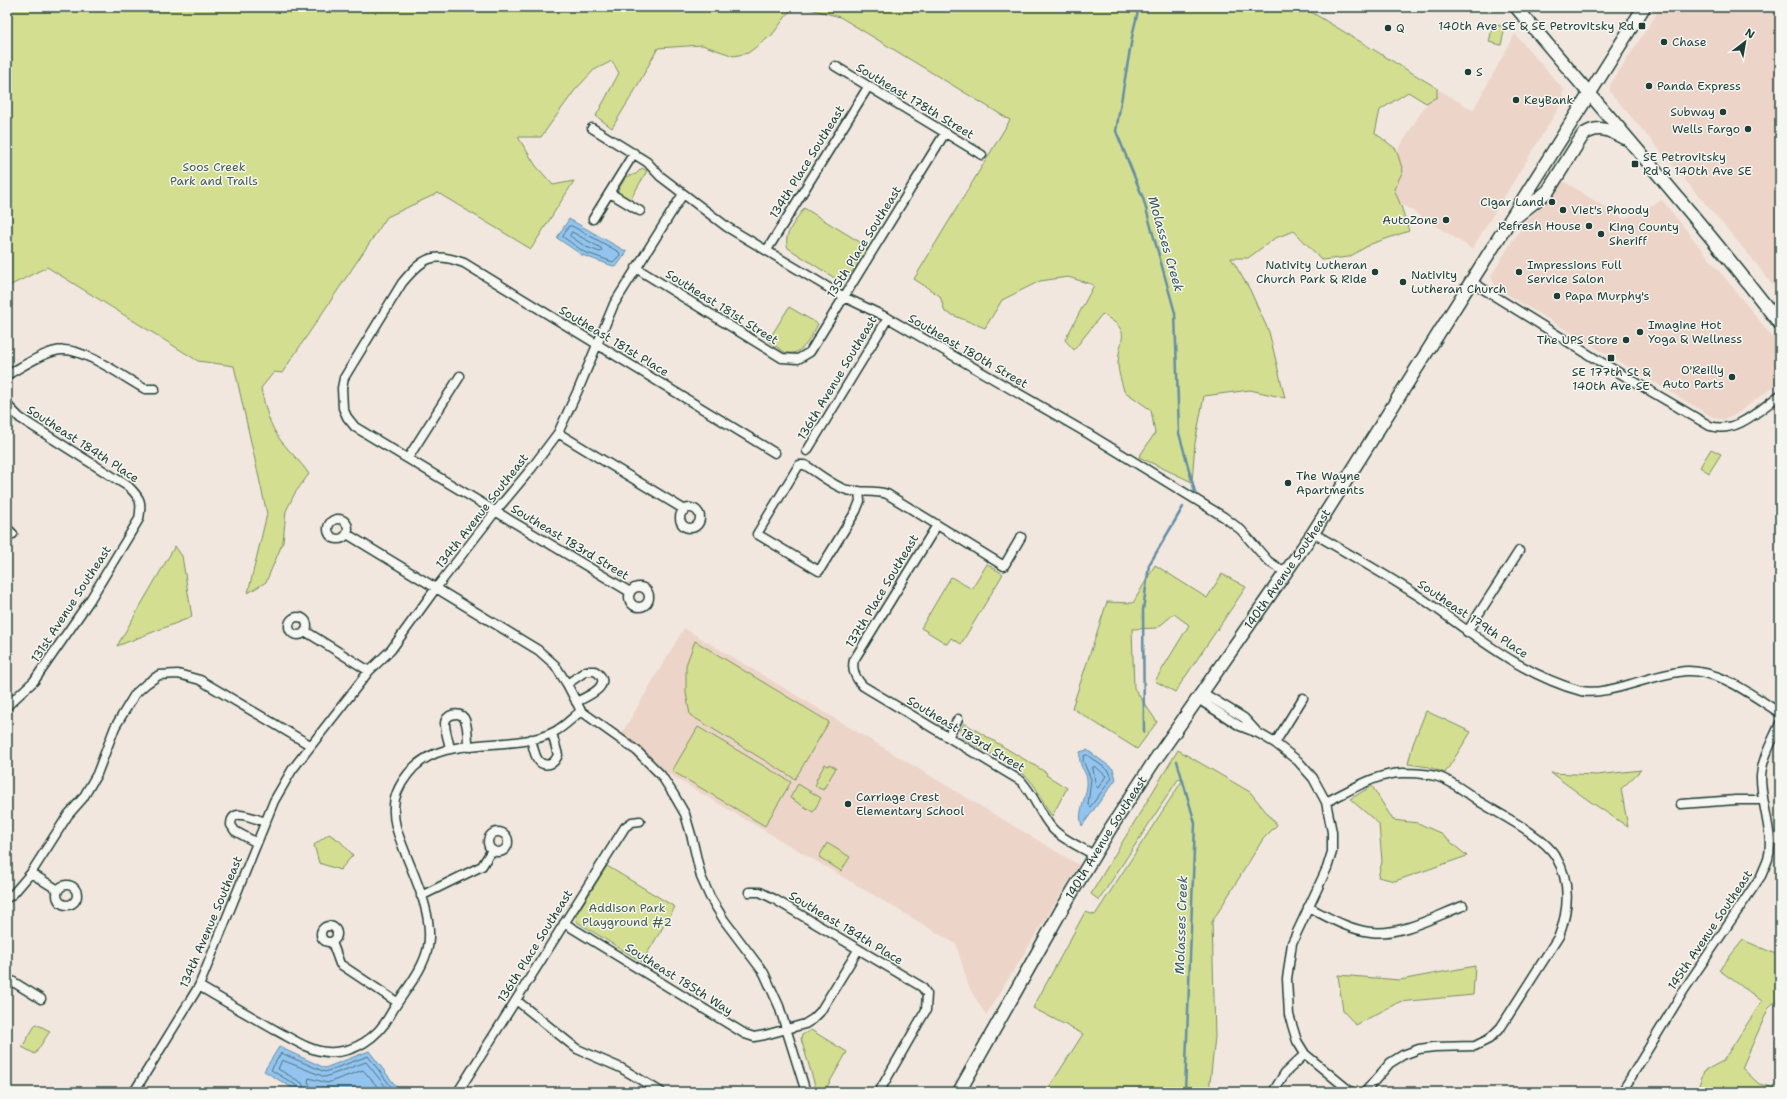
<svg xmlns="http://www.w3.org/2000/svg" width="1787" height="1099" font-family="'Shantell Sans',sans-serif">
<rect width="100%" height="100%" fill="#f1e7df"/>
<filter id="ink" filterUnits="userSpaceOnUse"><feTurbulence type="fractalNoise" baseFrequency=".025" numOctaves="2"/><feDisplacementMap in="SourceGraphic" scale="8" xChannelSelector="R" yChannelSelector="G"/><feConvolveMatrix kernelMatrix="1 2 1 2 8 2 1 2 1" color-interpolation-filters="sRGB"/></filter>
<g filter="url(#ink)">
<path fill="#ecd5c8" d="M1661 7H1780V302L1776 297 1778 292 1749 255 1610 92V85Z
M1515 34 1564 90 1562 94 1565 98 1472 249 1375 187 1436 88 1473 110Z
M1560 179 1624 219 1662 200 1780 346V382L1732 417 1723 420 1714 418 1496 288 1491 276 1514 238Z
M684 628 1079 865 986 1015 969 988 956 944 616 743Z"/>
<path fill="#d3de91" stroke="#798e62" d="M7 7H793L772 35 748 53 734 56 702 45 658 48 634 92 612 128 596 116 619 73 612 61 594 70 575 90 541 137H518L536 166 553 185 574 181 531 249 438 193 387 217 282 373 274 372 261 388C265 407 269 425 281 441 290 452 301 462 309 474L295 493 286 511 283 542 266 582 248 593 267 514 234 366 198 361 47 267 7 287Z
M803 7H1303L1437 88V97L1426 103 1408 92 1380 110 1375 133 1396 149 1403 171 1394 189 1401 206 1409 231 1371 244 1349 257 1322 260 1294 231 1275 238 1248 258H1231L1250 290 1269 332 1285 398 1250 390 1204 396 1195 443 1192 482 1139 457 1155 433 1151 410 1124 391C1122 383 1118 372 1118 364 1119 335 1134 333 1102 314L1074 350 1065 340 1094 285 1068 277 1040 281 1002 300 985 328 945 312 940 296 914 279 1010 120 840 17Z
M1493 24 1505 27 1501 45 1489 42Z
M642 168 647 171 630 200 618 193V190L626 177 636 174Z
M804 208 868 247C861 259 851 281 836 279L788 248C782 235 797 219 804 208Z
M789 307 818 324C812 335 803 356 787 353 781 351 774 344 768 341Z
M1711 449 1721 454 1709 473 1700 467Z
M175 546 182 556 192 617 117 646Z
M987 564 1003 574 961 644 951 638 947 644 921 628 951 577 972 589Z
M1155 565 1207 598 1222 574 1246 587 1175 692 1155 681 1189 625 1174 614 1157 628 1132 629 1134 688 1157 722 1137 749 1072 708 1107 602 1133 603Z
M695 641 829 722 795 779 690 715 686 693V665Z
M1426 711 1471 732 1445 773 1429 767 1408 764 1413 744Z
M964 723 1047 773 1046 775 1067 788 1052 816C1043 804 1039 790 1029 779 1014 765 982 749 963 738L960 731Z
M698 727 791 782 765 826 672 771Z
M1178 750 1250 792 1277 825 1263 839 1212 922 1215 1037 1209 1092H1046L1083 1034 1033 1008 1085 912 1095 915 1182 781 1179 778 1099 900 1091 894Z
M825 764 828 766 829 764 836 768 823 790 815 786 817 781 816 780Z
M1641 770 1621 789 1628 827 1588 800 1551 773 1597 775Z
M798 784 821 798 813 812 790 798Z
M1372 786 1393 820 1418 823 1440 833 1467 856 1395 881 1378 877 1382 862 1379 824 1350 799Z
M329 834 340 841 353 855 340 870 319 863 314 845Z
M827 843 850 857 841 871 819 857Z
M607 866 675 907 642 962 577 922 576 915Z
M1743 940 1780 956V997L1769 1007 1742 1068 1759 1084 1780 1089V1092H1752L1750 1091 1749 1092H1709L1699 1085 1704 1071 1723 1061 1762 1001 1719 970Z
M1475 966 1473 995 1399 1002 1356 1025 1343 1011 1338 975 1400 980Z
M36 1024 50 1031 35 1054 22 1047Z
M811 1030 847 1052 824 1092H817L801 1039 802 1035Z"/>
<path fill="#93c4ef" stroke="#658ea4" d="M569 219 627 252 616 267 582 255 557 238Z
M1087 750 1113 769 1116 779 1082 826C1076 811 1089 795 1087 779 1085 768 1078 768 1080 752Z
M279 1047 325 1068 369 1051 399 1090 398 1092H299L264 1071Z"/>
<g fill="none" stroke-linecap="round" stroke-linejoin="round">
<path stroke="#4d737f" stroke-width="1" d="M569 226H572L619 252 620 255 613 262 584 252 563 237Z
M572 232 601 248 602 251 600 252 586 247 570 236Z
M1087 755 1109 771 1112 778 1090 807 1088 805 1091 779 1083 761 1084 756Z
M1093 767H1096L1106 776 1098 788 1096 786Z
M301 1092 299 1087 271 1070 281 1053 325 1072 368 1056 395 1092
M306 1092 302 1083 278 1069 282 1060 325 1077 366 1062 390 1092
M312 1092 308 1081 309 1078 327 1083 363 1070 382 1092"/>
<path stroke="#658ea4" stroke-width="2.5" d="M1139 7 1133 32 1116 131 1143 198 1175 313 1179 433 1195 492
M1144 732 1143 610 1149 565 1183 507
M1177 761 1195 823 1185 1092"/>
<g stroke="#1f3d34" stroke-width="11">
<path id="minor" d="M835 66 982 155
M592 128 647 162 660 176 727 227 844 297 888 318 1087 433 1224 517 1241 530 1268 561 1286 573
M610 193 640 211
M593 219 634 153
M767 250 868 87
M636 268 782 358 798 359 810 352 945 133
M1472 282 1594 358 1710 426C1737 434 1759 410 1780 395
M7 375C22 367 46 350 63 350 85 349 125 378 145 389H155
M7 405 20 418 129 487C141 499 142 502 139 519L90 600 34 681 7 706
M558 433 685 510
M807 451 888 318
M408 458 460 376
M859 491 860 501 856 511 819 571 757 534 799 465H805C818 473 833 486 847 490 861 493 874 490 887 494L1004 566 1021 537
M680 518a10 10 0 1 1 20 0a10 10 0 1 1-20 0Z
M328 529a10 10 0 1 1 20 0a10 10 0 1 1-20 0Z
M937 525 854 660C851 671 856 679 863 686L1021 781C1035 796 1039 813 1052 828 1061 839 1083 848 1094 855
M7 528 13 534
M1313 533C1349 554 1385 574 1420 597 1471 632 1519 674 1581 691 1595 694 1618 688 1631 684 1649 679 1669 672 1687 671 1721 670 1753 696 1780 713
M347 534 538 650 555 665 567 684 581 711 637 751 661 775 674 795 685 814 692 838 701 877 710 897 724 920 764 973 779 1006 806 1092
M629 597a10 10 0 1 1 20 0a10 10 0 1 1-20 0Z
M630 592 355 427 347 417 343 408 342 388 344 378 402 283C423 258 432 251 464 263L775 453
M289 626a9 9 0 1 1 18 0a9 9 0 1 1-18 0Z
M305 631 369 671
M1467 632 1519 551
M567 684 586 671H595C616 685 586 697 576 702
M1203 693 1244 718 1256 731
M1198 699 1240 726 1258 733 1275 743 1298 761 1313 778 1326 802 1332 832V852L1327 868 1292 943 1287 979 1289 1015 1297 1041 1305 1054 1351 1092
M948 737 958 719
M531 739C534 748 535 768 550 764 554 763 556 759 558 755L552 733
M1275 743 1303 698
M450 749C449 741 445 732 445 724 445 714 459 711 464 718 468 725 468 739 468 747
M1326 802C1351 790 1378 772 1405 773 1417 773 1433 774 1444 779 1457 785 1469 794 1480 802 1501 815 1544 836 1556 857 1571 882 1569 909 1559 936L1501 1027 1489 1039 1475 1046 1434 1047 1419 1049 1403 1055 1390 1063 1365 1092
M1681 804 1736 800H1763
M488 842a10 10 0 1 1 20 0a10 10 0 1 1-20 0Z
M257 843 235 831 231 825C231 806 255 819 265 822
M31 873 58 890
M57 895a10 10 0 1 1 20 0a10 10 0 1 1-20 0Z
M749 892H760L774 899 922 987 927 994 926 1010 879 1092
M421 896 482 866 492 850
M7 898 13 894 31 873 68 815 83 798 97 774 115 727 135 694 146 684 159 675 178 674 200 680 310 745
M1308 907C1328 917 1349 930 1371 932 1400 936 1436 916 1463 906
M564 923 745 1034 754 1037 765 1035 805 1024 813 1019 820 1012 858 950
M321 934a8 8 0 1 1 16 0a8 8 0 1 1-16 0Z
M332 942 340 964 397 1002
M7 978 41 999
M199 986C224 1001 249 1015 275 1030 291 1038 309 1051 327 1052 354 1054 378 1037 390 1015 402 993 423 972 428 947 434 914 414 877 403 847 398 834 393 822 394 807 394 796 401 783 408 774 440 731 511 754 554 732 564 727 572 718 581 711
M516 1000 577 1049 621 1068 661 1092
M134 1092 199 986 274 801 292 770 369 671 391 650 436 588 495 512 531 469 558 433 579 388 614 304 683 194
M458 1092 625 827 632 822 640 821
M1273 1092 1285 1073 1305 1054
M1622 1092 1684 990 1761 876C1763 871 1766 865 1768 859 1775 836 1760 801 1761 776 1762 758 1773 740 1780 723"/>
</g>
<g stroke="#1f3d34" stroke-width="15">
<g id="secondary">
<path d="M1516 7C1604 112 1696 215 1780 324"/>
<path d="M1517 216 1548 191 1583 135C1598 124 1609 130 1624 138"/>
<path id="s1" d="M959 1092 1062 909 1110 829 1153 763 1313 533 1644 7"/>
</g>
</g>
<use href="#minor" stroke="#f6f6f2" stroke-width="8"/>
<use href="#secondary" stroke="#f6f6f2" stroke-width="12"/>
</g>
</g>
<g fill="#1f3d34" stroke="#f6f6f2" stroke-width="1.5">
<rect x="1638" y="22" width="8" height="8" rx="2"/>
<circle cx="1388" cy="28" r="4"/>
<circle cx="1664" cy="42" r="4"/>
<circle cx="1468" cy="72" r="4"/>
<circle cx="1649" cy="86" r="4"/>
<circle cx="1516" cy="100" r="4"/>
<circle cx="1723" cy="112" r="4"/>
<circle cx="1748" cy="129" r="4"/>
<rect x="1631" y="160" width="8" height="8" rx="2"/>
<circle cx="1552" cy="202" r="4"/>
<circle cx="1563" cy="210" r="4"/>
<circle cx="1446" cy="220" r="4"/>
<circle cx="1589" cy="226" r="4"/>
<circle cx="1601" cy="234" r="4"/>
<circle cx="1375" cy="272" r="4"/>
<circle cx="1519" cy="272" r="4"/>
<circle cx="1403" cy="282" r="4"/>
<circle cx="1557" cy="296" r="4"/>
<circle cx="1640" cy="332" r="4"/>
<circle cx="1626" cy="340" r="4"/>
<rect x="1607" y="354" width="8" height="8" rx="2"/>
<circle cx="1732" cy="377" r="4"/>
<circle cx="1288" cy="483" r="4"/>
<circle cx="848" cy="804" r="4"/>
</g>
<g text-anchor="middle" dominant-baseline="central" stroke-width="3" stroke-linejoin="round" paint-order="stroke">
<g font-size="12" fill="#1f3d34" stroke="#f6f6f2" text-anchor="start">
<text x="1634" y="26" text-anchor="end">140th Ave SE &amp; SE Petrovitsky Rd</text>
<text x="1396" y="28">Q</text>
<text x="1672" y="42">Chase</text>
<text x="1476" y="72">S</text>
<text x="1657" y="86">Panda Express</text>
<text x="1524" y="100">KeyBank</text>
<text x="1715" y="112" text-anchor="end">Subway</text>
<text x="1740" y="129" text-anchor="end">Wells Fargo</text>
<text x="1643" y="157">SE Petrovitsky<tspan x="1643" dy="14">Rd &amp; 140th Ave SE</tspan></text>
<text x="1544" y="202" text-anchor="end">Cigar Land</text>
<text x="1571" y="210">Viet's Phoody</text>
<text x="1438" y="220" text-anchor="end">AutoZone</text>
<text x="1581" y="226" text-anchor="end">Refresh House</text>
<text x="1609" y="227">King County<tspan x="1609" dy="14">Sheriff</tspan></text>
<text x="1367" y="265" text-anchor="end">Nativity Lutheran<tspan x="1367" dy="14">Church Park &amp; Ride</tspan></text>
<text x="1527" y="265">Impressions Full<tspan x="1527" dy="14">Service Salon</tspan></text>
<text x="1411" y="275">Nativity<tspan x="1411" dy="14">Lutheran Church</tspan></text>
<text x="1565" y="296">Papa Murphy's</text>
<text x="1648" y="325">Imagine Hot<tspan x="1648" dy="14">Yoga &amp; Wellness</tspan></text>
<text x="1618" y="340" text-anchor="end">The UPS Store</text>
<text x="1724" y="370" text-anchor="end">O'Reilly<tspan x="1724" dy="14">Auto Parts</tspan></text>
<text x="1611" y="372" text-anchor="middle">SE 177th St &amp;<tspan x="1611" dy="14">140th Ave SE</tspan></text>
<text x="1296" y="476">The Wayne<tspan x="1296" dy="14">Apartments</tspan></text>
<text x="856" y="797">Carriage Crest<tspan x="856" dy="14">Elementary School</tspan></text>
</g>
<g font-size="12" fill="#1f3d34" stroke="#f6f6f2">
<text transform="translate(915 101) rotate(31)">Southeast 178th Street</text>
<text transform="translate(807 162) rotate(-58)">134th Place Southeast</text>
<text transform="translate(864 242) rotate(-58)">135th Place Southeast</text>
<text transform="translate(722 307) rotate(32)">Southeast 181st Street</text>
<text transform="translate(614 341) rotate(31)">Southeast 181st Place</text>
<text transform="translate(968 351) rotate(30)">Southeast 180th Street</text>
<text transform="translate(837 378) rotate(-59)">136th Avenue Southeast</text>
<text transform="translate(83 444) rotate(33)">Southeast 184th Place</text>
<text transform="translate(482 511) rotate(-52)">134th Avenue Southeast</text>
<text transform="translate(570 542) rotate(31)">Southeast 183rd Street</text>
<text stroke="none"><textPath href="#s1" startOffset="618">140th Avenue Southeast</textPath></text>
<text transform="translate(882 591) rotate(-59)">137th Place Southeast</text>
<text transform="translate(71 604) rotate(-57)">131st Avenue Southeast</text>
<text transform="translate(1473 619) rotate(34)">Southeast 179th Place</text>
<text transform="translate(966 734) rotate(31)">Southeast 183rd Street</text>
<text stroke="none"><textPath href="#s1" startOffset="294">140th Avenue Southeast</textPath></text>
<text transform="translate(211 922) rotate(-67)">134th Avenue Southeast</text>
<text transform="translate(846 928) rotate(31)">Southeast 184th Place</text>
<text transform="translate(1710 930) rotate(-56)">145th Avenue Southeast</text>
<text transform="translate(535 946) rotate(-58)">136th Place Southeast</text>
<text transform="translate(679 979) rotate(32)">Southeast 185th Way</text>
</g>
<g font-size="12" fill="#435d47" stroke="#f6f6f2">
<text x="214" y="167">Soos Creek<tspan x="214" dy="14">Park and Trails</tspan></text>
<text x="627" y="908">Addison Park<tspan x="627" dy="14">Playground #2</tspan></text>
</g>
<g font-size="13" font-style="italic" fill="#365859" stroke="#f6f6f2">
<text transform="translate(1166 244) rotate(74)">Molasses Creek</text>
<text transform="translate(1181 925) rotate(-88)">Molasses Creek</text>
</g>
</g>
<rect width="1787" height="1099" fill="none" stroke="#f6f6f2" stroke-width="24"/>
<rect x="12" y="12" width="1763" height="1075" fill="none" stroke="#1f3d34" stroke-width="1.5" filter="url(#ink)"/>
<g transform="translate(1745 42) rotate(31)" stroke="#f6f6f2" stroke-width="3" paint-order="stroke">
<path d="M0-3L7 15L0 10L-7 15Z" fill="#1f3d34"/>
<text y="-6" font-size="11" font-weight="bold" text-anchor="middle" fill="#1f3d34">N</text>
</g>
</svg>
